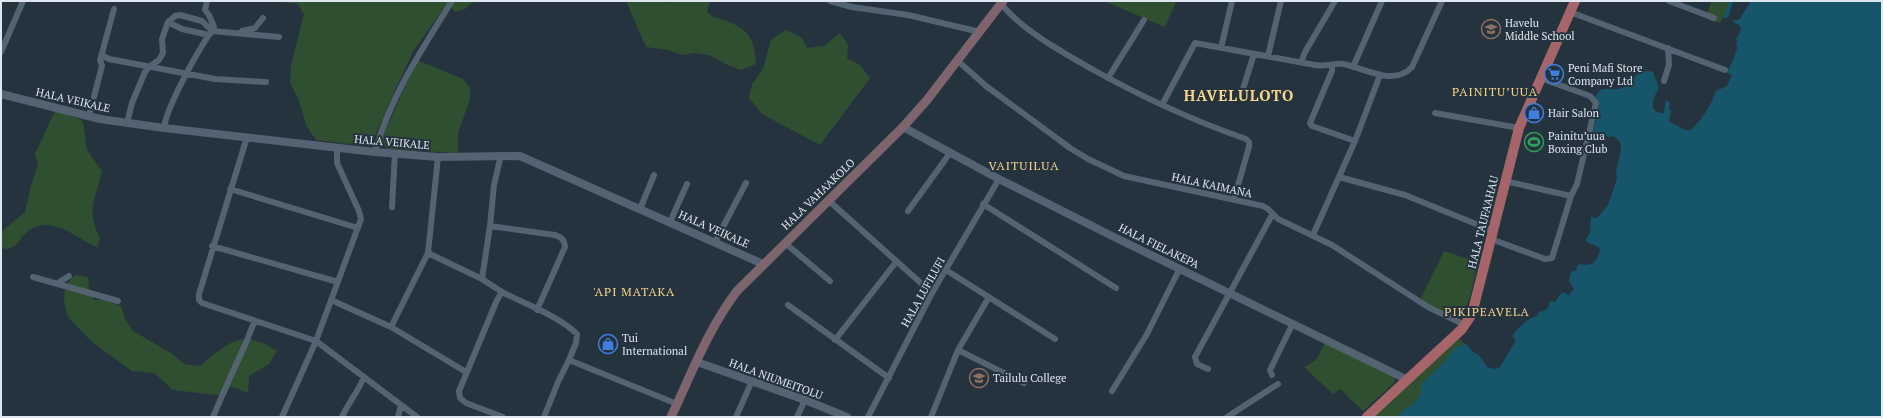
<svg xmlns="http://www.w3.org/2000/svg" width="1883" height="418" font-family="'PT Serif',serif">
<rect width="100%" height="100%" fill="#25333f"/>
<path fill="#304f30" d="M274 1H449L414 50 395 90 374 139 369 146 316 140 306 125 299 101 290 82 291 65 304 14 298 4Z
M454 1H488L472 3 465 9 454 12 451 6Z
M626 1H665L668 3 676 1H710L707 12C714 19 720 18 729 22 752 31 754 42 756 64L741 70 728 65 709 55 695 53 682 55 668 50 646 47Z
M1104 1H1173L1176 2 1165 27Z
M1711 1H1730L1725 18H1723L1720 23 1706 19Z
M786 30 802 38 807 48 824 46 840 33 848 45 847 58 860 65 870 78 820 145 762 114 749 98 752 84 763 69 771 40Z
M417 60 463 79 470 88V100L458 132V153L389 149 383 146 381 140Z
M55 111 80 119 83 122 87 150 102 171C96 199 85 209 100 238L97 247C75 238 53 214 28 231 18 239 20 247 5 249L1 247V232L25 212 32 182 38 165 35 154Z
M1444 251 1478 262C1473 279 1472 307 1457 318L1420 300Z
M75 275 88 277 89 290 94 300H108L121 306 125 319 133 331 171 353 184 364 200 366C229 342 242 328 277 351L269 364 249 376 248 393 230 386 225 396 173 390 154 373 132 371 92 342 68 317 64 302 65 286Z
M1459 338 1473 353 1421 394 1412 406 1404 409 1397 417H1372Z
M1325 343 1394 376 1395 382 1363 411 1340 389 1333 394 1304 367 1316 360Z"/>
<path fill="#17556a" d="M1729 1H1733L1729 15 1727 18H1723Z
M1751 1H1882V417H1397L1406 407 1412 406 1421 394V384L1444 362 1456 347 1466 344 1473 352 1479 355 1487 367 1496 369 1500 367 1515 342V339L1512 336C1519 327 1526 319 1537 316L1539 312C1547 311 1549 308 1550 301L1555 302 1562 292 1569 295 1574 289 1569 281 1571 272 1576 270 1578 264C1592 266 1595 265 1600 250L1598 247 1587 242 1586 239 1590 233 1591 217 1597 218 1608 205 1617 179 1616 171 1621 150 1620 142 1614 136 1609 137 1592 132C1595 121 1603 107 1595 97L1600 90C1607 87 1614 91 1622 88 1634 83 1636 67 1653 72L1659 88C1654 96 1646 114 1664 113L1666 100 1670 103 1669 108 1671 110 1669 121 1685 130H1691C1703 118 1710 107 1716 91L1727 86 1732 75 1727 73 1733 60 1738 46H1736L1737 42 1736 39 1741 30 1740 26 1733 22 1734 20H1739Z"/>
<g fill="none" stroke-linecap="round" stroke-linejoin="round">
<path stroke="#546372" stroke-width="6" d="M830 1 852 7 908 15 980 32
M1669 1 1714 18
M1001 4C1024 31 1058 50 1090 68 1140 96 1191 120 1246 139L1249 142V147L1234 199
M1570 12 1725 70
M168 22 182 29 209 35
M242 31 255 28 263 18
M1221 48 1232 1
M1 52 23 1
M102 53 103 56 109 59 215 79 266 82
M1268 56 1281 1
M958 61 986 86 1070 148 1088 159 1124 176 1263 206 1268 209 1278 219 1332 245 1428 307 1465 325
M1301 62 1305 52 1335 1
M1332 65V71L1310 123 1312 126 1355 141
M1353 67 1382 1
M1108 78 1144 20
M1664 81 1669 65 1668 48
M1242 92 1254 54
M1162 105 1195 43 1315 65C1325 67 1334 63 1343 64 1365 68 1394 87 1412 67L1442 1
M1435 113 1519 128
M89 116 102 66 100 60 102 53 114 9
M127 123 132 103 145 72 150 66 159 60 163 53 162 39 168 22 175 16 180 15 202 21 212 31 214 27 209 15 205 10 207 1
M164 128C166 108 199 48 212 31L279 37
M247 137 199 294V300L202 303 316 341 417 417
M375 152C390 97 422 49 452 1
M438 157 428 253 482 279 490 226 494 185 501 155
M1339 177 1405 195 1493 231
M1505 181 1571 196
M230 189 358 228
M828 200 932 293
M983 204 1116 288
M392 207 395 153
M640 209 654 175
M908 211 950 153
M670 222 687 184
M490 226 555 235C562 238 564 239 565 247L537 310
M1313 235 1355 141 1380 75
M1491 239 1545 259 1552 258 1571 196 1577 184 1596 103 1590 96 1540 78
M715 242 746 183
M785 243 830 281
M212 246 338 282
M946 270 1055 339
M33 277 118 301
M482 279 502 292
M58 283 69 276
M331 300 391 327 466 372
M788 305 889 378
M391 327 428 253
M835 340 896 262
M958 350 1024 383
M1208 369 1197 364 1195 357 1272 215
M1272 375 1270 370 1293 323
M1112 391 1147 334 1180 268
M213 417C223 393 234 369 245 345 249 337 250 329 255 322
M282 417 316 341 361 219 359 211 337 163V148
M342 417C348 403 358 392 364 377
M398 417 401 405
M503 417 466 403 460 398 459 391 497 300 502 292C525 304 559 316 577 334L576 343 569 360
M544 417 558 382 569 360 677 404
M736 417 752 381
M797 417 805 400
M868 417 932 293 999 179
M931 417 958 350 989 297
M1227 417 1278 384"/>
<path stroke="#546372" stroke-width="8" d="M1 94 100 119 164 128 375 152 438 157 520 156 763 264
M903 127 999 179 1112 236 1408 380
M697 362 805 400 847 417"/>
<path stroke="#7d646d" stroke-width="9" d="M671 417C691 375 708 329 737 291L903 127 927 100 1003 1"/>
<path stroke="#a66568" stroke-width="10" d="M1367 417 1462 329 1472 314 1519 128 1575 1"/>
</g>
<defs>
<g id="school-ring" transform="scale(1)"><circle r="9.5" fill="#25333f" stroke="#8d6e63" stroke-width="1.5"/><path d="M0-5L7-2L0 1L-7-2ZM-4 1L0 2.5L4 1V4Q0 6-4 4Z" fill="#8d6e63"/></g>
<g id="supermarket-ring" transform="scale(1)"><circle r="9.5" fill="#25333f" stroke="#3f7fe0" stroke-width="1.5"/><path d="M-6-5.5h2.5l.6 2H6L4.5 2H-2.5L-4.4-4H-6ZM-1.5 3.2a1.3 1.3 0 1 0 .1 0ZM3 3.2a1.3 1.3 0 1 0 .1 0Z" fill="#3f7fe0"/></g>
<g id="shop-ring" transform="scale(1)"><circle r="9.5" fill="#25333f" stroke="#3f7fe0" stroke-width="1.5"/><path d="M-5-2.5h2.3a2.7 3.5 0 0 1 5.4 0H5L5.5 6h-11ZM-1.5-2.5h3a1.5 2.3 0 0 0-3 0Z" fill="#3f7fe0"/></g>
<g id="stadium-ring" transform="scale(1)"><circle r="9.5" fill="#25333f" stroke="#2e9e5b" stroke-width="1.5"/><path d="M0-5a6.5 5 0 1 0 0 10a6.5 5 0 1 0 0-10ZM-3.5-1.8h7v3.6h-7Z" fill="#2e9e5b"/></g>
</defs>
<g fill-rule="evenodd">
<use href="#school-ring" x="1491" y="29"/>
<use href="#supermarket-ring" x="1554" y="74"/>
<use href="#shop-ring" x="1534" y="113"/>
<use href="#stadium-ring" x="1534" y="142"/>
<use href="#shop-ring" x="608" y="344"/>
<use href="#school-ring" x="979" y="378"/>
</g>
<g text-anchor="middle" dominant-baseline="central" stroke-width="4" stroke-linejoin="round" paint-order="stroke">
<g font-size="11" fill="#dee7ef" stroke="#25333f" text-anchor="start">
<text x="1505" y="23">Havelu<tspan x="1505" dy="13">Middle School</tspan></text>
<text x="1568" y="68">Peni Mafi Store<tspan x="1568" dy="13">Company Ltd</tspan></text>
<text x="1548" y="113">Hair Salon</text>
<text x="1548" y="136">Painitu’uua<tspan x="1548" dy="13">Boxing Club</tspan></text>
<text x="622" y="338">Tui<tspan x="622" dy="13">International</tspan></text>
<text x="993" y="378">Tailulu College</text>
</g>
<g font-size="11" fill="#dee7ef" stroke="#25333f">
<text transform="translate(73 100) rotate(13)">HALA VEIKALE</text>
<text transform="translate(392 142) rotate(5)">HALA VEIKALE</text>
<text transform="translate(1212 185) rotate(12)">HALA KAIMANA</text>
<text transform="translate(818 194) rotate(-44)">HALA VAHA'AKOLO</text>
<text transform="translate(1483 222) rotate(-76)">HALA TAUFA'AHAU</text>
<text transform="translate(714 229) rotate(24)">HALA VEIKALE</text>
<text transform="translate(1159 246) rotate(26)">HALA FIELAKEPA</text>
<text transform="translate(923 292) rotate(-61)">HALA LUFILUFI</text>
<text transform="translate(776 379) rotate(20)">HALA NIUMEITOLU</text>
</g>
<g font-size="12" letter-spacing="1" fill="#f7d58b" stroke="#25333f">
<text x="1495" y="91">PAINITU’UUA</text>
<text x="1024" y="165">VAITUILUA</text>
<text x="634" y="291">'API MATAKA</text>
<text x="1487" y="311">PIKIPEAVELA</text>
</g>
<g font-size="15" font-weight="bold" letter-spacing="1" fill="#f7d58b" stroke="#25333f">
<text x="1239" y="95">HAVELULOTO</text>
</g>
</g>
<rect width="1883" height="418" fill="none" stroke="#dee7ef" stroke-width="4"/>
</svg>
